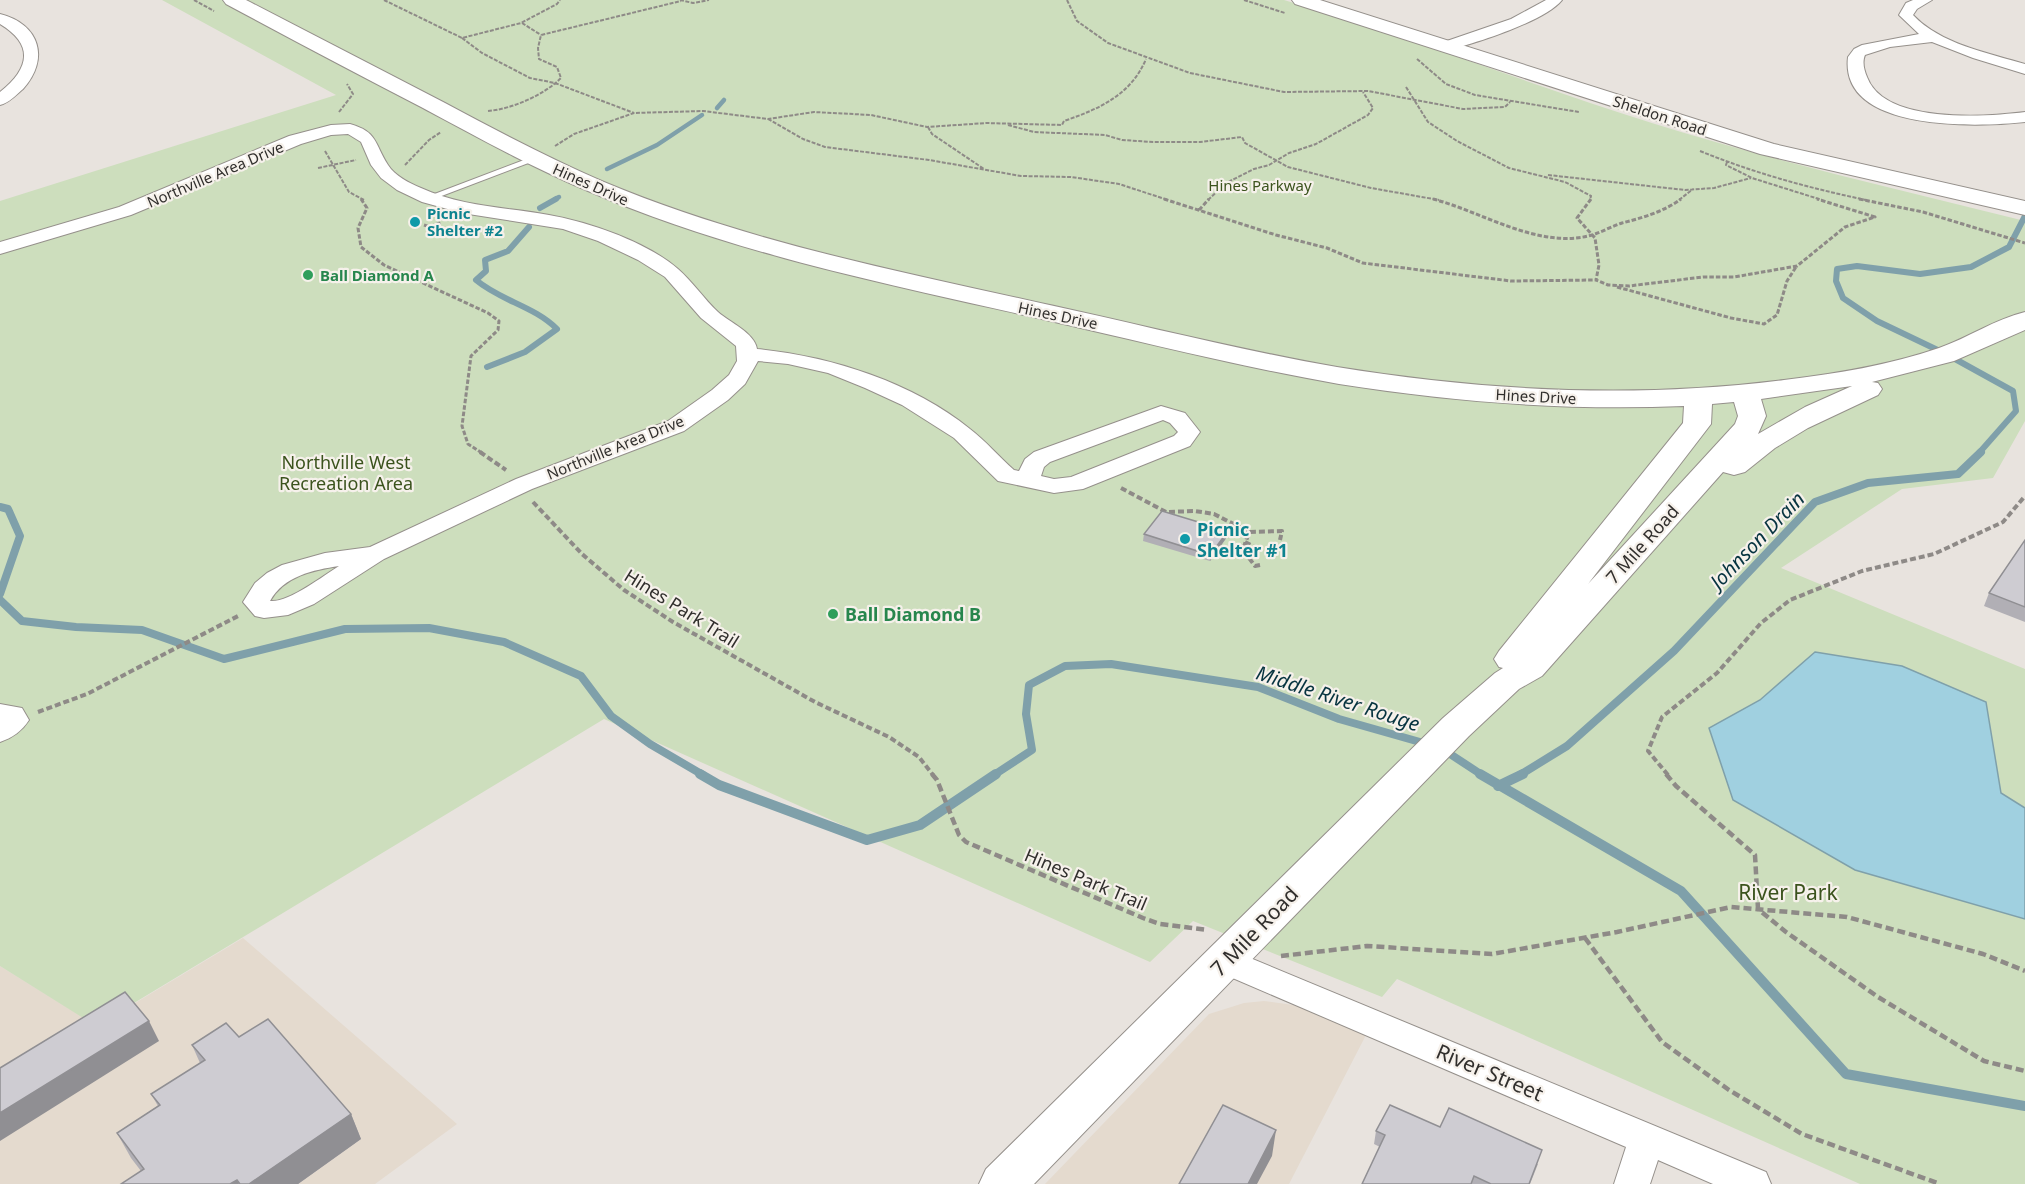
<svg xmlns="http://www.w3.org/2000/svg" width="2025" height="1184" font-family="'Noto Sans',sans-serif">
<rect width="100%" height="100%" fill="#e8e3de"/>
<path fill="#e4dace" d="M243 938 457 1124 375 1184H0V966L97 1026Z
M1264 1001 1300 1006 1366 1035 1289 1184H1045L1209 1014 1244 1003Z"/>
<path fill="#cddebd" d="M162 0H1284C1409 37 1531 85 1655 124 1777 162 1901 190 2025 221V421L1993 478 1902 489 1781 568 2025 669V1184H1860L1397 979 1382 997 1193 921 1150 962 604 719 96 1026 0 966V201L336 95Z"/>
<path fill="#a0d0e0" stroke="#7fa0aa" stroke-width="1.5" d="M1815 652 1902 666 1986 702 2001 793 2025 808V919L1855 870 1733 800 1709 728 1760 700Z"/>
<g fill="none" stroke-linecap="round" stroke-linejoin="round">
<path stroke="#7fa0aa" stroke-width="4.5" d="M717 108 724 100
M607 169 657 145 702 115
M554 200 559 197"/>
<path stroke="#7fa0aa" stroke-width="6" d="M540 208 556 199
M487 367 525 352 557 329C534 306 501 301 476 280L486 271 485 260 508 251 529 227
M1979 453 2016 411 2013 391 1946 354 1877 321 1843 298 1836 281 1837 269 1857 266 1920 274 1971 267 2009 247 2025 216"/>
<path stroke="#7fa0aa" stroke-width="8" d="M0 507 8 509 20 536 0 594
M0 600 22 621 76 627 142 630 224 659 345 629 429 628 504 642 581 676 611 716 650 744 703 775
M1444 750 1482 775
M994 775 1032 750 1026 714 1029 685 1065 666 1111 664 1258 687 1339 719 1427 744
M1520 775 1567 746 1674 651 1815 502 1868 483 1958 474 1981 452"/>
<path stroke="#7fa0aa" stroke-width="10" d="M700 774 719 785 867 840 920 825 996 774
M1480 774 1681 891 1846 1074 2025 1106
M1498 786 1523 774"/>
<g stroke="#95908b" stroke-width="2">
<path id="lane" d="M532 157 539 159 431 200 424 198Z"/>
</g>
<g stroke="#95908b" stroke-width="2">
<path id="street" d="M1546 0H1562C1544 22 1475 43 1446 51L1438 46 1441 43 1511 19Z
M1913 0H1932L1917 9 1913 15C1940 44 1988 53 2025 64V74L1973 58 1932 42 1890 47 1865 55C1862 62 1864 70 1867 77 1884 124 1985 117 2025 112V122C1979 127 1839 133 1848 57L1854 49 1862 45 1919 34 1899 15 1906 3Z
M0 14C40 24 50 59 23 89 16 95 9 103 0 105V92C29 69 35 45 0 24Z
M350 124C378 132 374 143 388 165 395 176 409 183 421 188 462 207 506 207 549 215 589 222 647 242 678 269 693 282 704 299 718 312 729 322 755 333 757 349 830 356 912 382 970 429 986 441 999 457 1014 470L1019 471 1025 459 1034 452 1161 406 1185 413 1200 432 1190 446 1083 489 1054 493 998 481 954 438 902 405 865 388 828 373 788 364 758 361 745 384 728 400 684 431 532 489 384 559 314 604 288 615 264 618 255 616 243 602 255 583 267 573 282 565 325 553 370 547 516 479 668 421 712 390 729 375 737 361 736 346 701 318 665 277 638 260 598 241 563 229 462 213 422 202 397 190 381 178 371 165 361 142 348 134 331 135 301 144 131 215 0 254V242L119 207 289 136 331 125ZM1163 420 1170 423 1178 432 1174 436 1071 477 1054 479 1041 476 1044 467 1050 462ZM339 566C323 576 288 603 270 601 284 576 313 570 339 566Z
M0 704 22 708 29 720C22 731 12 738 0 742Z
M1226 948 1766 1172 1771 1184H1713L1658 1160 1650 1184H1614L1626 1147 1214 970 1210 961 1214 952Z"/>
</g>
<g stroke="#95908b" stroke-width="2">
<path id="secondary" d="M223 0H246C312 34 379 69 445 103 497 131 550 159 604 182 745 241 896 271 1045 304 1142 325 1239 350 1337 367 1484 391 1635 399 1784 380 1835 374 1890 365 1939 348 1968 338 1995 319 2025 312V330L1954 361 1872 382 1878 383 1882 389 1878 395 1808 428 1775 448 1745 472 1734 475 1723 472 1542 676 1519 689 1469 736 1034 1184H979L986 1169 1443 718 1495 673 1503 668 1499 667 1494 659 1499 651 1683 423 1684 406C1568 411 1453 402 1339 384 1241 367 1143 342 1046 320 892 285 734 254 588 191 531 167 477 137 423 108 357 74 291 39 226 4ZM1852 386 1805 407 1758 434 1766 416 1761 399ZM1734 402 1738 416 1735 424 1588 584 1711 424 1712 404Z
M1292 0H1320L1774 144 2025 201V215L1760 154 1295 4Z"/>
</g>
<path stroke="#8e8a87" stroke-width="2" stroke-dasharray="4 1.5" stroke-linecap="butt" d="M194 0 214 11
M384 0 462 38 521 23 557 4 560 0
M680 0 693 3 709 0
M1067 0 1077 21 1108 43 1190 73 1284 92 1368 91 1463 109 1505 107 1510 102
M1244 0 1285 13
M522 23 541 35
M462 38 482 53 530 78 555 83 634 113
M1417 59 1446 84 1475 95 1579 112
M1406 87 1428 122 1457 141 1509 168 1565 182 1591 196 1590 200
M488 111C512 109 544 95 561 78L557 67 539 59 538 48 541 35 681 1
M339 112 353 94 347 84
M768 119 803 139 825 147 929 160 1021 176 1071 177 1119 184 1168 200
M1008 125 1034 132 1105 135 1122 140 1153 142H1200L1242 137 1245 143 1288 167 1371 188 1439 200
M928 127 932 134 984 169
M555 146 574 134 634 113 703 111 768 119 814 112 871 115 927 127 986 123 1062 125 1064 121C1099 109 1131 95 1146 59
M325 151 349 192 364 200
M1700 151C1754 173 1809 188 1866 200
M1727 162 1726 165 1752 178 1822 200
M405 165 429 140 441 132
M318 168 356 160
M1548 175 1685 190 1714 188 1751 178
M1208 200 1226 183 1254 169 1269 165 1289 153 1316 144 1368 115 1373 108 1363 92
M1679 200 1693 189"/>
<path stroke="#8e8a87" stroke-width="3" stroke-dasharray="4.5 2" stroke-linecap="butt" d="M361 199 367 208 358 228 361 247 384 265 488 313 499 321 498 330 471 356 462 426 468 444 482 453
M1164 199 1276 235 1327 248 1363 263 1511 281 1596 280
M1433 199C1483 212 1539 250 1592 235 1602 232 1612 226 1622 223 1642 218 1665 211 1681 199
M1591 199 1577 218 1595 238 1599 265 1596 280 1608 285 1629 286 1703 277H1734L1797 266 1845 227 1875 217 1817 199
M1859 199 1923 212 2025 243
M1199 210 1209 199
M424 225 430 227 442 222
M1617 287 1731 318 1764 324 1777 315 1787 281 1796 267"/>
<path stroke="#8e8a87" stroke-width="4" stroke-dasharray="6 3" stroke-linecap="butt" d="M480 452 506 470
M1121 488 1166 512 1195 511 1214 514 1249 532
M533 502 582 554 624 590 673 622 815 702 889 737 919 757 933 775
M1227 537 1237 525
M1245 542 1260 550
M1260 565 1255 566 1243 550 1249 532 1282 531 1280 540
M38 712 87 694 240 615
M1668 775 1648 751 1662 717 1717 673 1761 623 1790 600 1862 571 1934 554 2003 522 2025 496"/>
<path stroke="#8e8a87" stroke-width="4.5" stroke-dasharray="8 4" stroke-linecap="butt" d="M932 774 937 780 959 835 966 842 1143 918 1160 924 1208 930
M1666 774 1676 786 1755 855 1758 909 1786 932 1878 997 1984 1061 2025 1071
M1585 938 1662 1042 1729 1090 1802 1134 1940 1184
M1281 956 1367 946 1492 954 1617 932 1731 907 1847 917 1983 954 2025 971"/>
<use href="#lane" fill="#fff" fill-rule="evenodd"/>
<use href="#street" fill="#fff" fill-rule="evenodd"/>
<use href="#secondary" fill="#fff" fill-rule="evenodd"/>
</g>
<path fill="#b1afb5" d="M1144 534 1227 537 1210 561 1143 541Z
M2025 540V622L1984 606 1989 593Z
M239 1037 351 1114 361 1139 298 1184H121L141 1171 131 1158 117 1133 158 1106 151 1094 200 1063 192 1045Z
M1440 1127 1538 1164 1530 1184H1362L1380 1147 1374 1144 1376 1131Z"/>
<path fill="#908f93" d="M1228 531 1227 537 1210 561V555Z
M149 1021 159 1041 0 1141V1113Z
M351 1114 361 1139 298 1184H249Z
M1276 1130 1272 1156 1257 1184H1248Z
M237 1180 239 1184H230Z"/>
<path fill="#ceccd2" stroke="#908f93" stroke-width="1.5" d="M1162 511 1228 531 1210 555 1144 534Z
M2025 540V607L1989 593Z
M125 992 149 1021 0 1113V1068Z
M268 1019 351 1114 249 1184H240L237 1180 230 1184H121L144 1169 117 1133 160 1105 151 1094 205 1060 192 1045 226 1023 239 1037Z
M1223 1105 1276 1130 1248 1184H1179Z
M1390 1105 1440 1127 1449 1108 1542 1150 1529 1184H1491L1474 1176 1471 1184H1362L1385 1135 1376 1131Z"/>
<g fill="#0f9aa8" stroke="#f6f1eb" stroke-width="2">
<circle cx="415" cy="222" r="6"/>
<circle cx="1185" cy="539" r="6"/>
</g>
<g fill="#2e9e5b" stroke="#f6f1eb" stroke-width="2">
<circle cx="308" cy="275" r="6"/>
<circle cx="833" cy="614" r="6"/>
</g>
<g text-anchor="middle" dominant-baseline="central" stroke-width="4.5" stroke-linejoin="round" paint-order="stroke">
<g font-size="15" fill="#312f2d" stroke="#f6f1eb">
<text transform="translate(1660 115) rotate(18)">Sheldon Road</text>
<text transform="translate(215 174) rotate(-23)">Northville Area Drive</text>
<text transform="translate(591 184) rotate(24)">Hines Drive</text>
<text transform="translate(1058 315) rotate(12)">Hines Drive</text>
<text transform="translate(1536 396) rotate(3)">Hines Drive</text>
<text transform="translate(615 447) rotate(-22)">Northville Area Drive</text>
</g>
<g font-size="15" fill="#3b531d" stroke="#f6f1eb">
<text x="1260" y="185">Hines Parkway</text>
</g>
<g font-size="15" font-weight="bold" fill="#0d838f" stroke="#f6f1eb" text-anchor="start">
<text x="427" y="213">Picnic<tspan x="427" dy="17">Shelter #2</tspan></text>
</g>
<g font-size="15" font-weight="bold" fill="#27864d" stroke="#f6f1eb" text-anchor="start">
<text x="320" y="275">Ball Diamond A</text>
</g>
<g font-size="18" fill="#3b531d" stroke="#f6f1eb">
<text x="346" y="462">Northville West<tspan x="346" dy="21">Recreation Area</tspan></text>
</g>
<g font-size="18" font-weight="bold" fill="#0d838f" stroke="#f6f1eb" text-anchor="start">
<text x="1197" y="529">Picnic<tspan x="1197" dy="21">Shelter #1</tspan></text>
</g>
<g font-size="18" fill="#312f2d" stroke="#f6f1eb">
<text transform="translate(1642 544) rotate(-48)">7 Mile Road</text>
<text transform="translate(682 608) rotate(32)">Hines Park Trail</text>
<text transform="translate(1086 879) rotate(23)">Hines Park Trail</text>
</g>
<g font-size="18" font-weight="bold" fill="#27864d" stroke="#f6f1eb" text-anchor="start">
<text x="845" y="614">Ball Diamond B</text>
</g>
<g font-size="20" font-style="italic" fill="#073440" stroke="#f6f1eb">
<text transform="translate(1757 540) rotate(-46)">Johnson Drain</text>
<text transform="translate(1338 698) rotate(18)">Middle River Rouge</text>
</g>
<g font-size="21" fill="#3b531d" stroke="#f6f1eb">
<text x="1788" y="892">River Park</text>
</g>
<g font-size="21" fill="#312f2d" stroke="#f6f1eb">
<text transform="translate(1254 931) rotate(-46)">7 Mile Road</text>
<text transform="translate(1490 1072) rotate(23)">River Street</text>
</g>
</g>
</svg>
